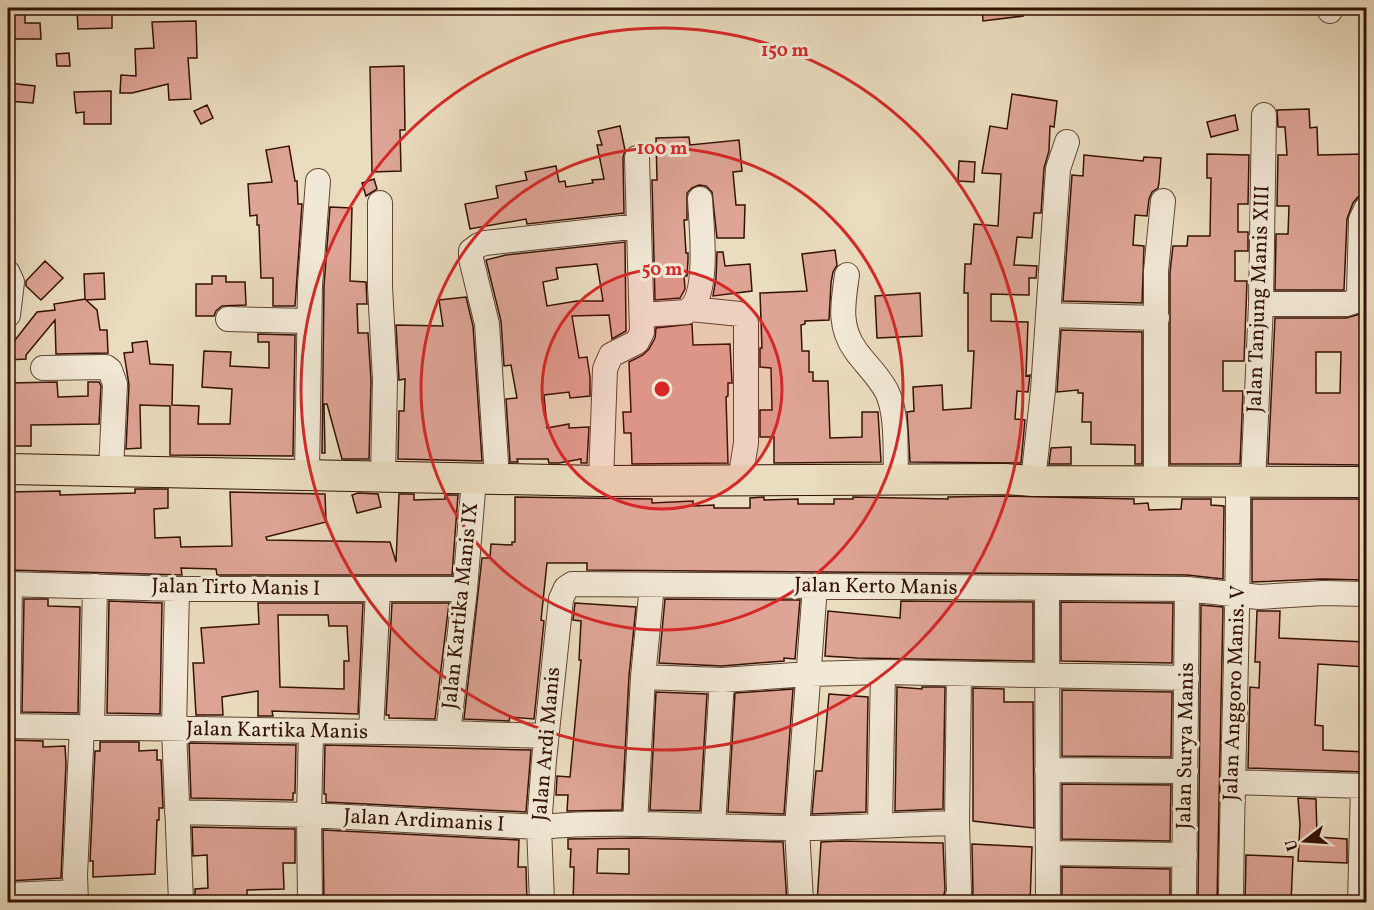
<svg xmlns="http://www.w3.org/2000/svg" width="1374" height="910" font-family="Vollkorn,serif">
<rect width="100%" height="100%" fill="#eadcbe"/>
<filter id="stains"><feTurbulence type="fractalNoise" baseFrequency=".00333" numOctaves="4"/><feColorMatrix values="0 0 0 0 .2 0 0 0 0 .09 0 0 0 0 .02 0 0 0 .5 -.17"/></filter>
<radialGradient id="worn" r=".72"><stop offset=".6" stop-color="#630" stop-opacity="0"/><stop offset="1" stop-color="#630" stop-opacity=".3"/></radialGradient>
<path fill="#dea495" stroke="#341205" stroke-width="1.5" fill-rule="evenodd" d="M8 8H25V23H40L41 39H12V22H8Z
M982 8H1023V16L983 21Z
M77 10H112V28L78 29Z
M196 21 197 58H188L191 99 169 100 168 84 132 93H120L121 75 136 76 135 49 154 48 152 22Z
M69 53 70 66H57L56 54Z
M404 66 405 130H400L401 171 372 172 370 67Z
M9 83 35 86 33 103 8 101Z
M111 91V124H84V112L76 113 74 92Z
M1012 94 1057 101 1054 127 1050 126 1049 151 1044 168 1041 213H1034L1032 238 1017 237 1014 265 1037 266 1036 278H1029V295L991 294V321L1028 322 1026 376 1030 375 1028 392 1017 391 1015 419 1025 420 1021 463 910 462 907 412 914 411 913 387 942 385 943 410 971 408 974 351H968V293H964L965 264H971L974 224 998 226 1001 174 982 173 990 126 1007 129Z
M207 105 213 118 201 124 194 111Z
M1309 109 1310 128 1317 127 1318 155 1366 154V195L1358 197 1353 203 1347 219 1344 290H1275L1276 234H1288L1289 206H1277L1278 155H1287L1285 127H1278L1277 110Z
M1235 115 1238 130 1211 137 1207 122Z
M620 126 625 150 623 158 624 213 527 224 526 219 470 229 465 204 498 198 496 186 527 180 525 172 556 166 559 182 565 181 566 187 593 183 592 180 604 179 597 145H602L598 131Z
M689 137 690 145 739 140 742 171 733 172 736 205H745L744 238H717L712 192 706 186 699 185 692 188 687 193V220H684L686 253H688V260L687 276H684L685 289 680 298 655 300 652 180H657L656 138Z
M289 146 295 181H297L298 204H302L295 306H273V278H261L259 225H257V215L250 216 248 184 272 182 266 150Z
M1207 154 1249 155 1248 204H1238V232H1248V251H1235V281H1247L1244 361H1223V391H1243L1240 464H1170V272L1173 246H1187L1188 236H1210L1211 178H1207Z
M1084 155 1143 161 1144 157 1161 158 1159 183 1158 188 1152 192 1149 199 1147 216 1135 215 1133 245 1144 246 1142 303 1063 301 1072 175 1083 176Z
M959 161 975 162 974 182 958 181Z
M374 179 377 189 366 196 362 183Z
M330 207 352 208 350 281 366 282 367 304H357L358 333H368L371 380 369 459H342L327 404H324L325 453H322L324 286Z
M625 242 626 331 612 339 609 315 572 316 579 358 587 357 590 377V396L570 398 569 392 544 395 547 428 569 424V428L589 427 587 463H581V459L559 463H549L548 459H517L518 462H510L506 399 517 398 511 365 504 366 501 321 486 260 506 255ZM597 264 603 301H577L547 306 543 282 558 279 556 268Z
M835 250 837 265 833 272 831 283 829 320 805 321V324L801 325 802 351H809V372H813V381H828L830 438 862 437V412H878L881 462 774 463V437H760V410H772L771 368 760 367V348H762L760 293 807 291 802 254Z
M717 252H723L725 266 750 264 752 291 713 296 716 278Z
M45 261 63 278 41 300 26 286V281Z
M104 273 105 299 86 300 97 310 100 330H107L108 353 56 354 55 320 26 355V359L8 360V349L37 312 55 310 54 304 85 299 84 274Z
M212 276H226V282H245L246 305 222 306 216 311 214 316H196V284H212Z
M920 293 922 336 877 338 875 296Z
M466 297 473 326 482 461 398 459 399 411H404L405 379 399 380 396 325 443 326 439 300Z
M1366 309V465L1268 464 1275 318H1346L1360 314ZM1316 352H1341L1340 393H1316Z
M692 324 693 345 730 344 732 383H728V396L726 397 728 463 632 464 631 433H624L623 412H631L629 362 643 355 649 349 655 338 656 328Z
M1061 330 1142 332V464H1135V445L1091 444V422H1082L1083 393H1078V390L1057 392Z
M258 334 295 335 293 456 170 455V406L140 405 141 448 126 449 129 385 124 353 133 352 132 343 147 341 150 364 173 365 172 405 199 406 198 424H230L232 389 202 387 204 351 231 352 230 366 269 368V342H258Z
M57 382 58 397 88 396V382H99L101 386 99 424 31 425V446H9L8 389H10L9 383Z
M1071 447V464H1049L1051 448Z
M135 489H168V508L154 509 155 538 180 537 181 547 232 546 230 492 325 494 326 522 266 537 267 540 390 542 396 562 399 494H414V500L445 499V495H458L452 575H217L216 569 181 568 182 575 8 570V492L60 491V495L135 493Z
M358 493 378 494 381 507 357 513 352 495Z
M1004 496 1134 499V504L1148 503 1149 510 1181 509 1182 499H1211V505L1224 506 1223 579 1187 575 587 570V563H547L541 620 544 621 534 719 510 717 509 721 464 719 482 558H490L491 544 512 545V542H515V497L652 499V503L693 501V506L714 505V508H750V498L764 497V500L798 499V504H834V499H853V497L948 499V497Z
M1252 499H1366L1365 580 1322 579 1252 582Z
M24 599H48V606L80 607 78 713 22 712Z
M665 599 800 600 795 659 784 658V661L722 666 659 663Z
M109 601 162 603 160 714 107 713Z
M901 601 1033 602V661L857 658 825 656 828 611 900 618Z
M1061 602 1173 603 1172 663 1061 661Z
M258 603H363L358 714 272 711 273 716H258V691L222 697 223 715H196L193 663H204L201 628 259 624ZM278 615H328L329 626H347L349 661H344V689L280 687Z
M392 603H449L435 719 389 718V715H386Z
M575 603 636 607 629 676 622 810 567 811 568 795H556L557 776 570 777 581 660H579L581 621 573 620Z
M1201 605 1223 607 1217 903H1198Z
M1257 611H1280L1279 638 1366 642V667L1318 664 1315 725 1323 726V750L1366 752V772L1248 768 1250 687 1259 688 1260 662H1255Z
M897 687 922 689V687H945L943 809 895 811Z
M973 688 1004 689V702H1033L1034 828 973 821Z
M793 689 784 814 728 812 735 693Z
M1062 690 1172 692 1171 757 1062 756Z
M656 692 707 694 700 811 650 810Z
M829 694 868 697 866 812 812 814 816 771H822Z
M8 740 43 741V747L65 746 66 764 61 878 8 881Z
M100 742H139V751L157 750V760H161L163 808H159V820H157L155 874 93 877V861H90L95 751H100Z
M189 743 296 745 295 793H293V800L191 798Z
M325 745 531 750 526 812 326 802V794H324Z
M1062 784 1171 785 1170 841 1062 839Z
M1298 798 1316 799 1317 837 1347 839V863L1298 861 1300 824Z
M192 827 295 829V863H283L284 889 247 890V903H195V889L208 888 207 855 193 856Z
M323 830 519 840 518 867H526L527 903H324Z
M635 838 783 842 787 903H573L574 867H570L571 849H568V839ZM598 849H629V874L597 873Z
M841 841 943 843 945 890 942 903H817L821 842Z
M972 844 1032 847 1030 903H971L973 892Z
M1246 855 1293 857 1291 903H1245Z
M1062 867 1170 869V903H1062Z"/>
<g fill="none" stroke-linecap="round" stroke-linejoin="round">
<g stroke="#624433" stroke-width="26">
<path id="minor" d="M1330 11V8
M380 203V287L385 380 383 477
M8 273 12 282 8 315
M847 275C843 303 838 327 856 351 866 365 879 376 887 392 898 415 895 454 896 479
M1261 304H1346L1355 301 1359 293 1361 220 1366 209
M691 309 740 314 746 322V443L740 480
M642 315 686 312C711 299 701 224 700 199
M1048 315 1157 318
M228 319 309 321
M43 368 106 367 110 370 115 384 111 471
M307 475 310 285 318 181
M497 478 487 324 471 259V251L479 245 485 243 639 226
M601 481 605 369 611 355 637 342 642 332 637 158
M1033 481 1043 390 1058 169 1067 142
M1156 482V271L1163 201
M1253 483 1261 304 1264 115
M8 584 177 589H465
M177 589 174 729 181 902
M1047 589 1048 902
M643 677 722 680 809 674 883 672 1187 678
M8 726 448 733 546 736
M8 726 10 584
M92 727 95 586
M371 732 378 590
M448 733 465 589 474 479
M1047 770 1186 771
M1232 782 1366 786
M177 812 309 815 539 827C624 819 710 828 796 828 849 828 903 824 957 823
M635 824 643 677 652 585
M880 824 883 672
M713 826 722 680
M1048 853 1185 855
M8 895 75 892
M76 902 75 875 82 727
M310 902 309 815 311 731
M542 902 539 827 544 760 561 599 566 588 572 584 1187 589 1259 597 1323 593 1366 594
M801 902 797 828 815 586
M956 902 959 892 957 823 959 675
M1184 902 1187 589
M1231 902C1232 763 1239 623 1238 483
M1360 902 1363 786"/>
</g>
<g stroke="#341205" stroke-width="32">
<path id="major" d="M8 469 601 481 1005 479 1033 481 1366 482"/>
</g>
<use href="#minor" stroke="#f1e8d5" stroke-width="24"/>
<use href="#major" stroke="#eadcbe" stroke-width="30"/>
</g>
<circle cx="662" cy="389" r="120" fill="#d62828" fill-opacity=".12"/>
<g fill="none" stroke="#d62828" stroke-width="3">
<circle cx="662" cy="389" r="120"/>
<circle cx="662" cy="389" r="241"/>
<circle cx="662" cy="389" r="361"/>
</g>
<g text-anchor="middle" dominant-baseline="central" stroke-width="6" stroke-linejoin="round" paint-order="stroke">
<g font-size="21" fill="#341205" stroke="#f1e8d5">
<text transform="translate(1259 299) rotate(-88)">Jalan Tanjung Manis XIII</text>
<text transform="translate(876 587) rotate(1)">Jalan Kerto Manis</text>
<text transform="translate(236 588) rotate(1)">Jalan Tirto Manis I</text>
<text transform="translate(461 606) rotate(-84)">Jalan Kartika Manis IX</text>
<text transform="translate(1235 693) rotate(-88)">Jalan Anggoro Manis. V</text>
<text transform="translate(277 731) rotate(1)">Jalan Kartika Manis</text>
<text transform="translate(547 744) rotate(-85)">Jalan Ardi Manis</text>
<text transform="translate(1186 746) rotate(-89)">Jalan Surya Manis</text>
<text transform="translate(424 821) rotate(3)">Jalan Ardimanis I</text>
</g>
</g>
<circle cx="662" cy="389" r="9" fill="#d62828" stroke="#f1e8d5" stroke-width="3"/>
<g font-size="18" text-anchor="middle" font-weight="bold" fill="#d62828" stroke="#f1e8d5" stroke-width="6" stroke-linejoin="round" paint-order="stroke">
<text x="785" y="56">150 m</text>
<text x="662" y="154">100 m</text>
<text x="662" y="275">50 m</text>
</g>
<rect width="1374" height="910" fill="none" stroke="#eadcbe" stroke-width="30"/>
<rect x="9" y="9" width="1356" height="892" fill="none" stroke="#341205" stroke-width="3"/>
<rect x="15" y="15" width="1344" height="880" fill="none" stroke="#341205" stroke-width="1.5"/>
<g transform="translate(1305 841) rotate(253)" stroke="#f1e8d5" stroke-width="4.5" paint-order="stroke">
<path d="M0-4.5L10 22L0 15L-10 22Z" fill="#341205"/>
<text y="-9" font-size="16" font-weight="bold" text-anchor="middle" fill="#341205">U</text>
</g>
<rect width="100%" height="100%" filter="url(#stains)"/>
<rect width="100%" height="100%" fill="url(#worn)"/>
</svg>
